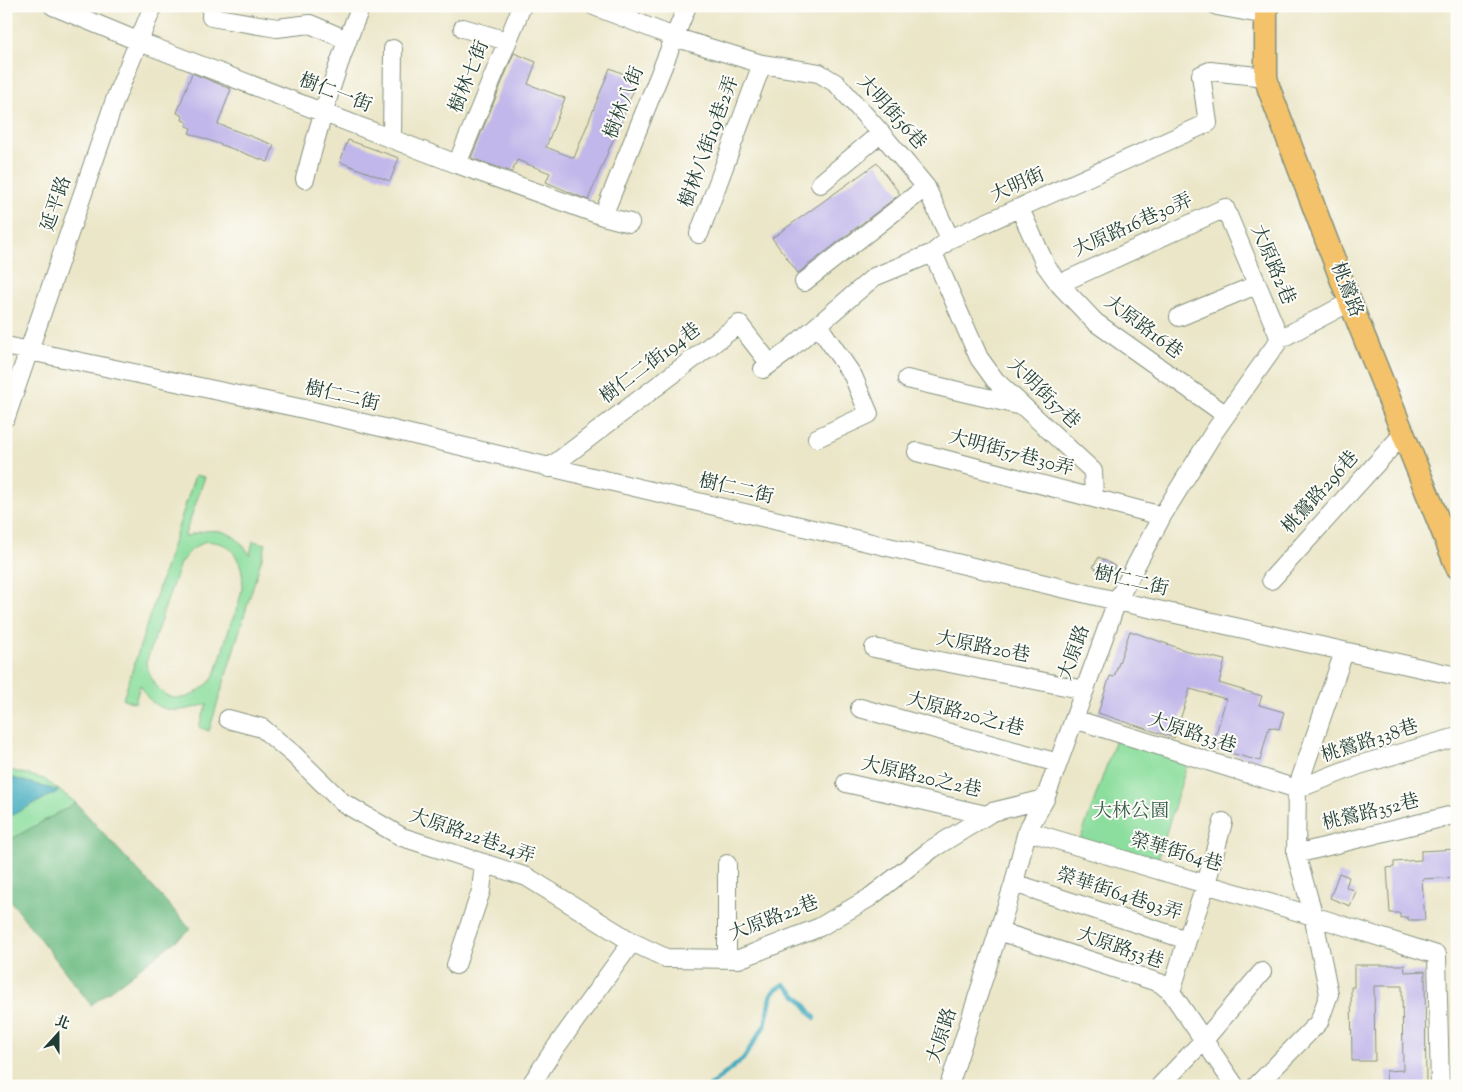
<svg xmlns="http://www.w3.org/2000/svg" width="1463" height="1092" font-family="'Sorts Mill Goudy','Noto Serif TC',serif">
<rect width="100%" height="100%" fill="#fdfcf7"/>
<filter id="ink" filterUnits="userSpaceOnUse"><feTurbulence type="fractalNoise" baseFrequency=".02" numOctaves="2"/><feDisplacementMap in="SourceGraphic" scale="10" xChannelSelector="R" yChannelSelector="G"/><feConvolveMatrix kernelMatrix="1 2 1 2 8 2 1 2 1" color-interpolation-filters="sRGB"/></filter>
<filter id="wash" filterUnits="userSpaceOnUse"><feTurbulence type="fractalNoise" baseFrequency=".0096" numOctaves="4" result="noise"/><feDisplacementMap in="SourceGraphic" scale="20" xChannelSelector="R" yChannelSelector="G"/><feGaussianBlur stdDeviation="1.12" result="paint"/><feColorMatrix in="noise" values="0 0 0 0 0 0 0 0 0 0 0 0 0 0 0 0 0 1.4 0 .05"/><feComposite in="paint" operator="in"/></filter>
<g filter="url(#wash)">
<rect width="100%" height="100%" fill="#ebe6c8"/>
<path fill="#8cde9e" stroke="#568e69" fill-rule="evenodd" d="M195 475 205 477 184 537C213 526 233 527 250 555L253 541 266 544 209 731 199 727 207 704C187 710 165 716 149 699 145 695 143 689 140 685L135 703 123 699ZM206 541C222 543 229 544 237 558 251 583 235 611 227 635 223 648 219 668 212 679 210 683 204 686 201 689 174 711 153 691 146 663L180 563 191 550Z
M1117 736 1190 755 1156 866 1079 843Z
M6 769 44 779 76 803 6 842Z"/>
<path fill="#71bd85" stroke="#487d5c" d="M76 803 191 929 91 1005 6 895V842Z"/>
<path fill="#3fabbe" stroke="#2f7479" d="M6 776 59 791 6 818Z"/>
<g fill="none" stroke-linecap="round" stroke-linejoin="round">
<path stroke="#3fabbe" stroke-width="4.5" d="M710 1086 743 1059 765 1025 772 993 784 984 801 1000 815 1018"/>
</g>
<g id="blocks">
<path fill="#c1b7ea" d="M514 53 536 62 528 84 565 98 546 147 574 158 610 68 638 80 588 200 546 182 550 173 517 160 512 172 471 158Z
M192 73 231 89 218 124 274 145 268 162 189 133 191 128 186 126 187 122 182 120 183 116 177 113Z
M348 140 399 158 390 181 340 162Z
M877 163 900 194 798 273 772 238Z
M1099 557 1115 566 1109 576 1093 567Z
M1130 631 1193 653 1225 660 1219 683 1262 696 1259 705 1284 712 1279 729 1269 727 1260 761 1212 748 1226 699 1190 689 1174 738 1098 713 1110 676 1114 677Z
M1457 849V877L1422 879 1425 920H1408V917L1400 918V913H1390L1387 868 1394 867V862L1421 860V851Z
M1339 873 1349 877 1346 887 1356 891 1350 906 1330 898Z
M1354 965H1404L1405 972 1425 971 1426 1086H1387L1386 1071 1403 1070 1402 986H1374L1375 1061H1352L1351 987H1354Z"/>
</g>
</g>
<g filter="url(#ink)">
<use href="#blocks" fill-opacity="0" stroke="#85927e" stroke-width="1"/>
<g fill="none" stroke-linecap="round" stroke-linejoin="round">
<g stroke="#85927e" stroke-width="20">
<path id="minor" d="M53 6 140 42 457 164 603 216 630 223
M212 6 211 17 277 28 310 24 347 40
M594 6 674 37 762 64 819 73 837 84 881 133 926 187 950 239
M1217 6 1266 15
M463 28 507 41
M392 139 393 49
M457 164 522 6
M305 179C320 120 337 63 361 6
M820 184 881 133
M1020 209 1046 266 1059 284 1095 322 1226 415
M603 216 687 6
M699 234 762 64
M933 253 979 358 995 380 1093 471 1094 498
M804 282 926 187
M1059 284 1225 208 1280 339
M1179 317 1256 285
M6 346 304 409 1117 601 1457 676
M763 369 784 354 874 277 933 253 950 239 1208 123 1201 75 1210 71 1266 77
M907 379 1022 406
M6 417 116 97 153 6
M817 438 869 414 853 376 818 325
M917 452 1162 516
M549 468 739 324 770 364
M1271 580 1403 434
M874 648 1085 690
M860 708 1058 763
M228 719 262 728 293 754 342 802 402 837 527 877 632 942
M1074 719 1297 789 1359 765 1457 737
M846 783 986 815
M1027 831 1313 916 1437 955 1440 1086
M1296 854 1457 814
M727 864V959
M1014 883 1187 940 1171 992
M998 931 1160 983 1171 992 1235 1086
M1187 940 1206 884 1223 822
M456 965 481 891 484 863
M530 1086 551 1054 632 942 666 958 739 959 820 927 869 898 932 849 992 812 1045 799
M949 1086 1014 883 1027 831 1045 799 1117 601 1162 516 1214 432 1280 339 1350 302
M1160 1086 1204 1040 1262 972
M1256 1086 1319 1022 1329 994 1312 910 1296 854 1297 789 1344 652"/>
</g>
<g stroke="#85927e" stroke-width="25">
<path id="major" d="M1266 6V77L1269 89 1350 302 1457 567"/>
</g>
<use href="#minor" stroke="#fff" stroke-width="18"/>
<use href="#major" stroke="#f3c26a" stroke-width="22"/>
</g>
</g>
<g text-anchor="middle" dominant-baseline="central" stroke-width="4" stroke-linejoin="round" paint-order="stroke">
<g font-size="19" fill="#1f3d34" stroke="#fdfcf7">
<text transform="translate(470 77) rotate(-68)">樹林七街</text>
<text transform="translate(335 94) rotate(21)">樹仁一街</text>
<text transform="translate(625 103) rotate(-68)">樹林八街</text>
<text transform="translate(891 113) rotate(48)">大明街56巷</text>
<text transform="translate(710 142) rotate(-70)">樹林八街19巷2弄</text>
<text transform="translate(1018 186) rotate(-24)">大明街</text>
<text transform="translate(57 204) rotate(-71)">延平路</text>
<text transform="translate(1133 226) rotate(-24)">大原路16巷30弄</text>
<text transform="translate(1272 265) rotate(67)">大原路2巷</text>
<text transform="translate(1346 290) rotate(69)">桃鶯路</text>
<text transform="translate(1143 328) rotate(37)">大原路16巷</text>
<text transform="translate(651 364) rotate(-37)">樹仁二街194巷</text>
<text transform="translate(1043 394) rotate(44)">大明街57巷</text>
<text transform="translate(342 397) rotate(13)">樹仁二街</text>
<text transform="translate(1011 454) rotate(15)">大明街57巷30弄</text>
<text transform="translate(736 490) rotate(13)">樹仁二街</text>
<text transform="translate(1321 493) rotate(-48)">桃鶯路296巷</text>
<text transform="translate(1131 582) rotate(13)">樹仁二街</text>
<text transform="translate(983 648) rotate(11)">大原路20巷</text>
<text transform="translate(1075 653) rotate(-70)">大原路</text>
<text transform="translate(965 715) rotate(15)">大原路20之1巷</text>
<text transform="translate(1192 734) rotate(18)">大原路33巷</text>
<text transform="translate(1370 742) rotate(-18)">桃鶯路338巷</text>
<text transform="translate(921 778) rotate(13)">大原路20之2巷</text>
<text transform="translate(1371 813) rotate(-14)">桃鶯路352巷</text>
<text transform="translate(472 837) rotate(19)">大原路22巷24弄</text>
<text transform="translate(1176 853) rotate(16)">榮華街64巷</text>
<text transform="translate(1119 895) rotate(18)">榮華街64巷93弄</text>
<text transform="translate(774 919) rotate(-21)">大原路22巷</text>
<text transform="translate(1120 949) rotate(19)">大原路53巷</text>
<text transform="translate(943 1036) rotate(-72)">大原路</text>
</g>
<g font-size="19" fill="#355d49" stroke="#fdfcf7">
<text x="1131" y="812">大林公園</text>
</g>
</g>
<rect width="1463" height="1092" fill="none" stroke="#fdfcf7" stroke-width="25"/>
<g transform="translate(58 1034) rotate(21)" stroke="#fdfcf7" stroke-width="4" paint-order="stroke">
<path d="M0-4L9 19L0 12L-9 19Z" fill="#1f3d34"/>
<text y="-8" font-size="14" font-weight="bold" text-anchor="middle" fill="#1f3d34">北</text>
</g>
</svg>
